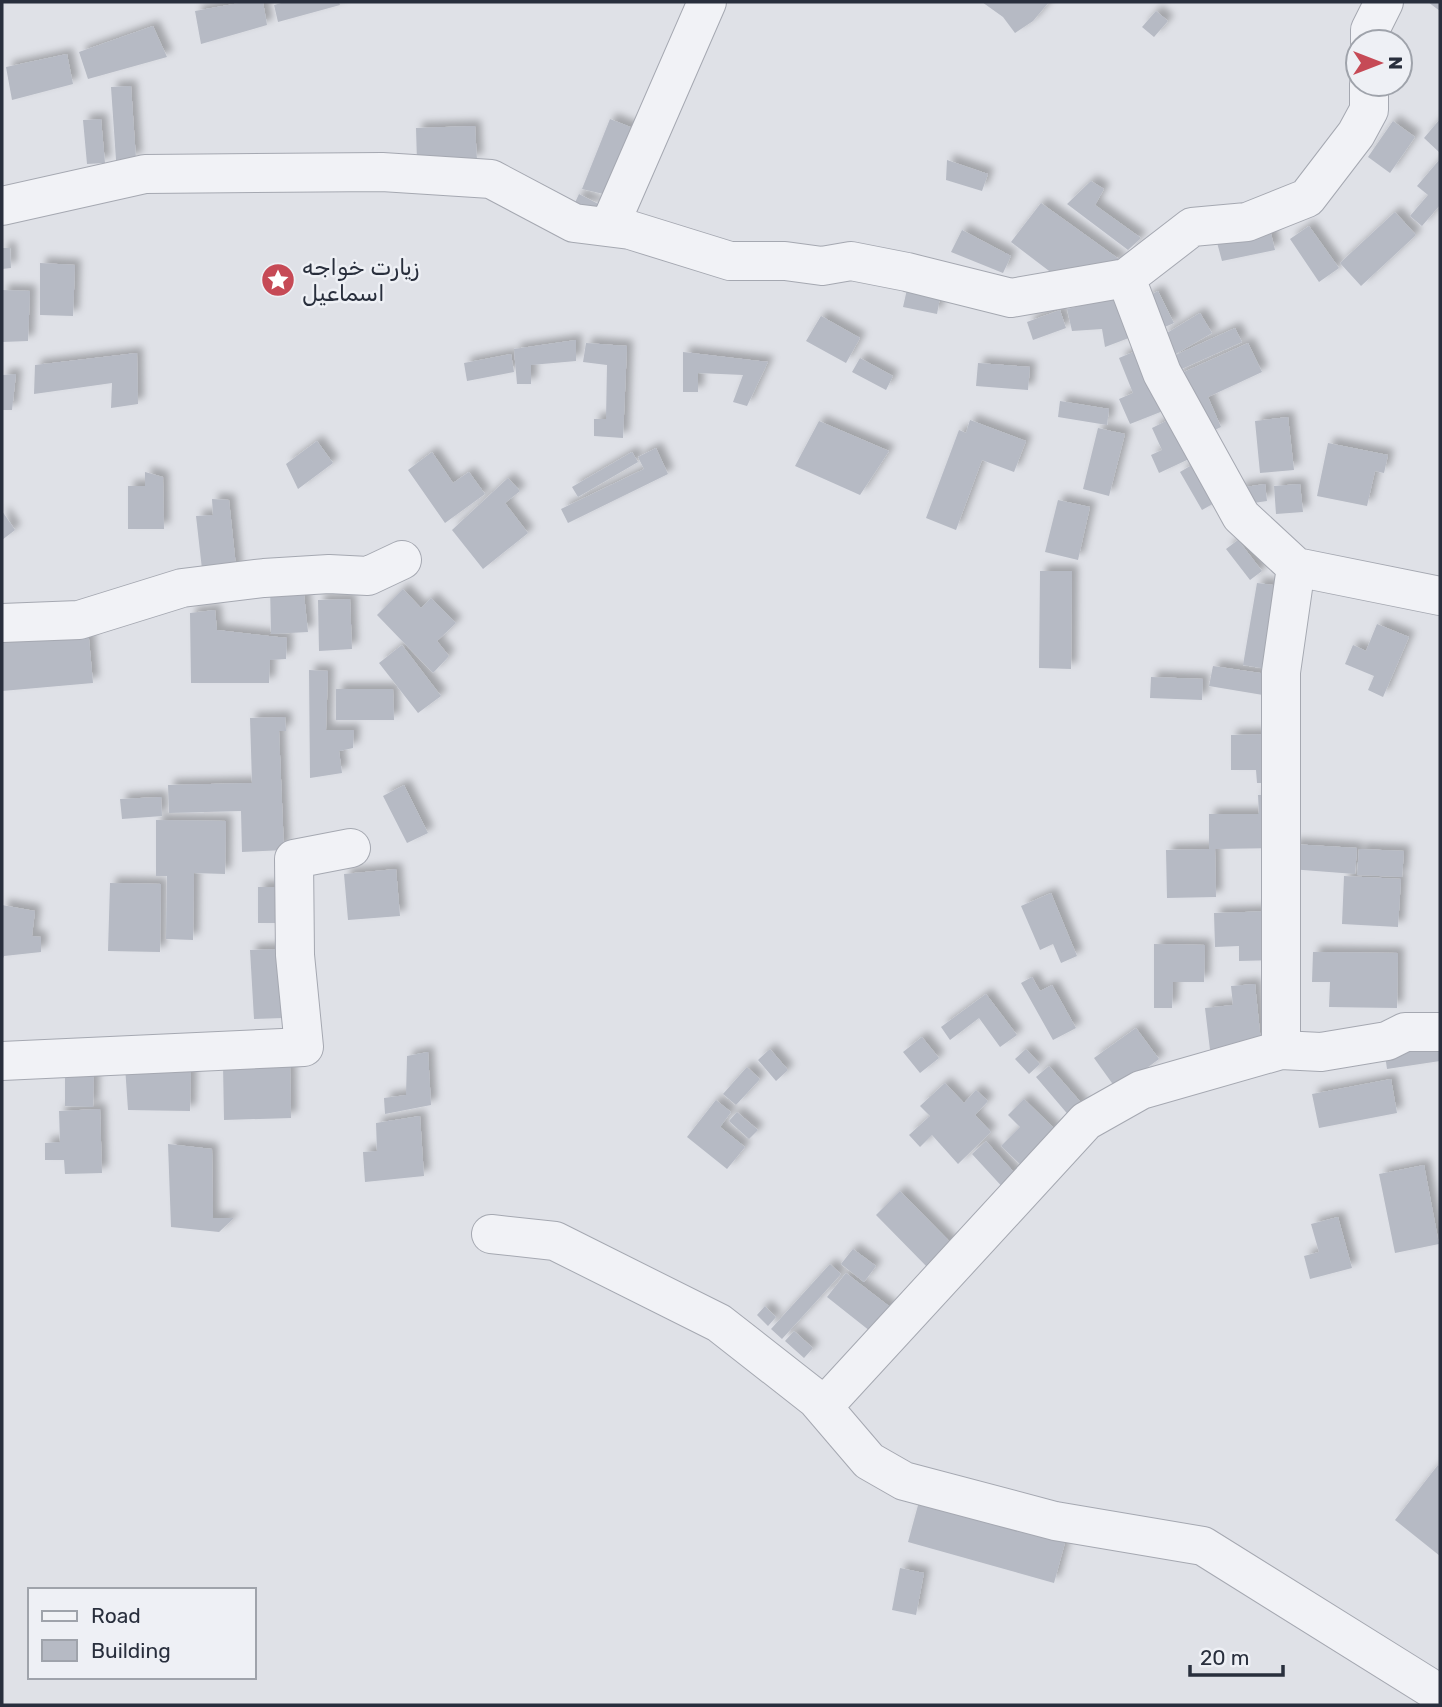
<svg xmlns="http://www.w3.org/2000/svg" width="1442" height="1707" font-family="Rubik,'Noto Sans Arabic',sans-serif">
<defs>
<filter id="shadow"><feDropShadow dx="6" dy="-6" stdDeviation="3.5" flood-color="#0004"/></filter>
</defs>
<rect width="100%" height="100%" fill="#dfe1e7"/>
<path fill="#b6bac4" filter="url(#shadow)" d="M245 2H263L267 25 201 44 195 11Z
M285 2H339L340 5 278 22 274 5Z
M982 2H1049L1033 21 1015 33 1003 17Z
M1428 2H1440V11Z
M1156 11 1168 21 1154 37 1142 27Z
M153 26 167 57 88 79 79 52Z
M67 54 73 84 12 100 6 67Z
M131 86 136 159 116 160 111 87Z
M101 119 105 163 87 164 83 120Z
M610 119 638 130 612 196 582 189Z
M1440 119V153L1424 138Z
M1393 121 1415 137 1390 173 1368 157Z
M475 126 477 160 417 162 416 128Z
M1440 159V205L1422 226 1410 216 1428 195 1417 186Z
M947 160 988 174 982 191 946 180Z
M1091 181 1104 189 1095 205 1141 238 1128 250 1067 204Z
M579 194 604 207H573Z
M1041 203 1123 262 1061 280 1011 242Z
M1395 212 1416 235 1361 286 1340 263Z
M1269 225 1275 250 1222 261 1215 235Z
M1309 226 1339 268 1319 282 1290 239Z
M962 230 1011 256 1003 273 951 252Z
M2 248H10L11 268 2 269Z
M40 263 75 265 73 316 40 315Z
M908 285 941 292 937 314 903 307Z
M2 290 30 291 28 341 2 342Z
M1158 291 1174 323 1160 329 1145 298Z
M1118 297 1134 336 1105 347 1102 329 1072 331 1067 309Z
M1060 310 1066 328 1033 340 1027 322Z
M1200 313 1212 333 1174 355 1162 336Z
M821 316 860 338 846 363 806 341Z
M1235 328 1242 342 1175 372 1169 358Z
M576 340V361L531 365V384H517L514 349Z
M586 343 627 346 623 438 594 436V419H606L607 365 583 362Z
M1248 343 1262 372 1208 397 1221 427 1202 436 1175 376Z
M1138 350 1163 411 1130 424 1119 399 1133 393 1119 358Z
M683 352 768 362 747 406 733 402 743 375 698 373V392H683Z
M137 353 138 404 111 408 112 383 34 394 35 365Z
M511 354 514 372 467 381 464 363Z
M860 358 893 376 886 390 852 372Z
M978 363 1030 367 1028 390 976 386Z
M16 374 12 410H2V375Z
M1060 401 1109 409 1107 425 1058 417Z
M1288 417 1294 470 1260 473 1255 421Z
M1170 419 1189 459 1159 473 1151 455 1162 450 1152 428Z
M970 420 1026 441 1014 472 982 460 956 530 926 518 959 430 966 433Z
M819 421 889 451 860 495 795 466Z
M1098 428 1125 434 1109 496 1083 489Z
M317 441 333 463 298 489 286 464Z
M1328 443 1388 455 1384 473 1375 471 1367 506 1317 496Z
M656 448 668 474 568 523 561 509 644 469 638 457Z
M432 452 453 483 469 472 485 494 445 523 408 470Z
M632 452 638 462 578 497 572 487Z
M1197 462 1218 501 1202 510 1180 472Z
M145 472 163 477 164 529H128V486H145Z
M508 478 520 491 505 503 528 533 483 569 452 530Z
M1265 484 1267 501 1240 505 1238 488Z
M1300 484 1303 512 1276 514 1274 486Z
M212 499 229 500 237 576 203 578 196 516 213 515Z
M1058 500 1090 507 1078 560 1045 552Z
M2 511 15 530 2 540Z
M1238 540 1262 571 1250 580 1226 549Z
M1040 571H1072L1071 669 1039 668Z
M1257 583 1281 586 1267 669 1243 665Z
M270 585H303L308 632 271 634Z
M403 589 421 608 431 598 456 623 437 641 449 656 433 673 377 615Z
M350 599 352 649 319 651 318 600Z
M215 610 217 630 287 638 286 659 270 660 269 683H191L190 613Z
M1377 624 1409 637 1383 697 1368 690 1374 676 1345 664 1353 645 1366 651Z
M88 628 93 683 2 691V636Z
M402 645 441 696 418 713 379 663Z
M1213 666 1267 674 1263 695 1209 686Z
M309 670 328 671 326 730H354L353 748 339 751 342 773 310 778Z
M1151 677 1203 679 1202 700 1150 698Z
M336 689H393L394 720H336Z
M285 717 286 731H279L284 850 242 852 241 811 169 813 168 785 252 783 250 718Z
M1279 734V783H1257L1256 770H1231V735Z
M404 785 428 833 407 843 383 796Z
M1277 794 1278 848 1215 849 1216 897 1167 898 1166 850 1209 849V814H1259L1258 795Z
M161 797 162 816 122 819 120 799Z
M156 820 226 821 225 874 194 873 193 940 166 939 167 876H156Z
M1292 844 1357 848 1355 874 1290 869Z
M1359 849 1404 851 1402 877 1357 875Z
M396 869 400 916 348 920 344 874Z
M1344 876 1401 879 1398 927 1342 924Z
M110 883 161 884 160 952 108 951Z
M258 887H278L277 923H258Z
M1051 893 1077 956 1061 963 1053 944 1040 950 1021 906Z
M2 905 35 911 32 936 41 937V952L4 956 2 961Z
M1276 911 1277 960 1239 961V946L1215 947 1214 913Z
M1154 944 1205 945 1204 982H1173L1172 1008H1154Z
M279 949 283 1018 254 1019 250 950Z
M1313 952 1398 953 1397 1008 1329 1007 1330 982H1312Z
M1032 977 1040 991 1052 985 1076 1028 1053 1040 1021 983Z
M1255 984 1262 1052 1211 1058 1205 1008 1233 1005 1231 986Z
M986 994 1017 1035 1000 1047 979 1018 950 1040 941 1027Z
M1136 1028 1159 1059 1117 1090 1094 1058Z
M922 1037 939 1058 920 1073 903 1052Z
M1440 1040V1061L1387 1069 1384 1048Z
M770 1049 788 1070 776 1081 758 1060Z
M1026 1049 1040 1064 1029 1074 1015 1059Z
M428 1052 431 1105 385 1114 384 1098 406 1095 407 1056Z
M290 1063 291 1118 224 1120 223 1064Z
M125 1066 191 1067 190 1111 128 1110Z
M1049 1066 1084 1106 1071 1118 1036 1077Z
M747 1067 760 1079 736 1105 723 1094Z
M65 1068H94L93 1107 65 1106Z
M1391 1079 1397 1113 1319 1128 1312 1094Z
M945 1083 964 1103 976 1090 988 1101 975 1115 991 1132 958 1164 932 1135 920 1147 909 1135 930 1116 920 1106Z
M1024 1099 1057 1131 1023 1167 1001 1146 1020 1127 1008 1115Z
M716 1100 731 1112 720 1127 745 1147 727 1169 687 1137Z
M100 1109 102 1173 65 1174 64 1160H45V1143L60 1142 59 1111Z
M737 1112 758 1130 749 1139 729 1121Z
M420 1116 424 1176 365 1182 363 1152 377 1151 376 1123Z
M986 1141 1020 1179 1007 1192 972 1154Z
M168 1144 212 1149 213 1218H234L219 1232 171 1227Z
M1424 1165 1439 1244 1395 1253 1379 1174Z
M900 1191 955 1247 931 1271 876 1215Z
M1338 1217 1352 1268 1310 1279 1304 1256 1319 1252 1311 1224Z
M853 1249 876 1266 864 1282 841 1264Z
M830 1264 841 1274 782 1339 771 1329Z
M846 1273 894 1310 875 1335 827 1297Z
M765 1306 776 1317 768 1326 757 1315Z
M794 1331 813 1348 804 1358 785 1341Z
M1438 1465 1440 1467V1556L1395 1520Z
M920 1498 1066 1539 1054 1583 908 1542Z
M900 1568 924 1573 916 1615 892 1610Z"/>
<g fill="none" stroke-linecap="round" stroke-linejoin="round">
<g stroke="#a5a8b1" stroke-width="40">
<path id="minor" d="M1370 42V30L1384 2
M2 206 145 174 382 172 491 179 574 223 630 230 730 261H785L822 266 851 261 907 272 1011 298 1126 278 1192 227 1247 222 1307 198 1356 134 1369 110V84
M609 227 707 2
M1126 278 1162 373 1241 516 1296 567 1440 596
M2 623 79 620 182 588 264 578 329 574 368 576 402 560
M1281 1050V672L1296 567
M2 1061 304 1047 295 955 294 859 351 848
M491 1234 555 1241 719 1323 816 1399 869 1461 904 1481 1055 1521 1203 1546 1440 1694
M823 1407 1086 1121 1141 1090 1281 1050 1321 1052 1387 1041 1405 1032H1440"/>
</g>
<use href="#minor" stroke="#f1f2f6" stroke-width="38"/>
</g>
<defs>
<g id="sight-disc" transform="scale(1.75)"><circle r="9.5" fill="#c64a56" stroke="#eef0f5"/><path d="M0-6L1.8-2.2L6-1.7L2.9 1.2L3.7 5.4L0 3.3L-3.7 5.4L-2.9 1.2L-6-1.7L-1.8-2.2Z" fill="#fff"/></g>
</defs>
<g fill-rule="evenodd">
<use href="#sight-disc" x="278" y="280"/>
</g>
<g text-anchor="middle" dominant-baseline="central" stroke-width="5" stroke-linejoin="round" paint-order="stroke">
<g font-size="23" fill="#292f3d" stroke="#eef0f5" text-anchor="start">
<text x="302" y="267">زیارت خواجه<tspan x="302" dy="26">اسماعیل</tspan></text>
</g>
</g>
<rect width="1442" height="1707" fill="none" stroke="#292f3d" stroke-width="7"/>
<rect x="28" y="1588" width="228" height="91" fill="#eef0f5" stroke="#9fa3ab" stroke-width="2"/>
<rect x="42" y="1611" width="35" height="10" fill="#f1f2f6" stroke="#9fa3ab" stroke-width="2"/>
<text x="91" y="1623" font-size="21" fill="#292f3d">Road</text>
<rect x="42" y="1640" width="35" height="21" fill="#b6bac4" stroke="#9fa3ab" stroke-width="2"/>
<text x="91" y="1658" font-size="21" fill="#292f3d">Building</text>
<g transform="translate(1379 63) rotate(90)"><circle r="33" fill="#eef0f5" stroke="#9fa3ab" stroke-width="2"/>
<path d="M0-5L12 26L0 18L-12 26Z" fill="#c64a56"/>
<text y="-10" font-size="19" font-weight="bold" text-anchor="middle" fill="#292f3d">N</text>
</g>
<path d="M1190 1665v10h93v-10" fill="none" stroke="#292f3d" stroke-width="3.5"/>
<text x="1200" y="1665" font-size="21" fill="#292f3d" stroke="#eef0f5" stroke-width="5" paint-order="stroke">20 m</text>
</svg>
